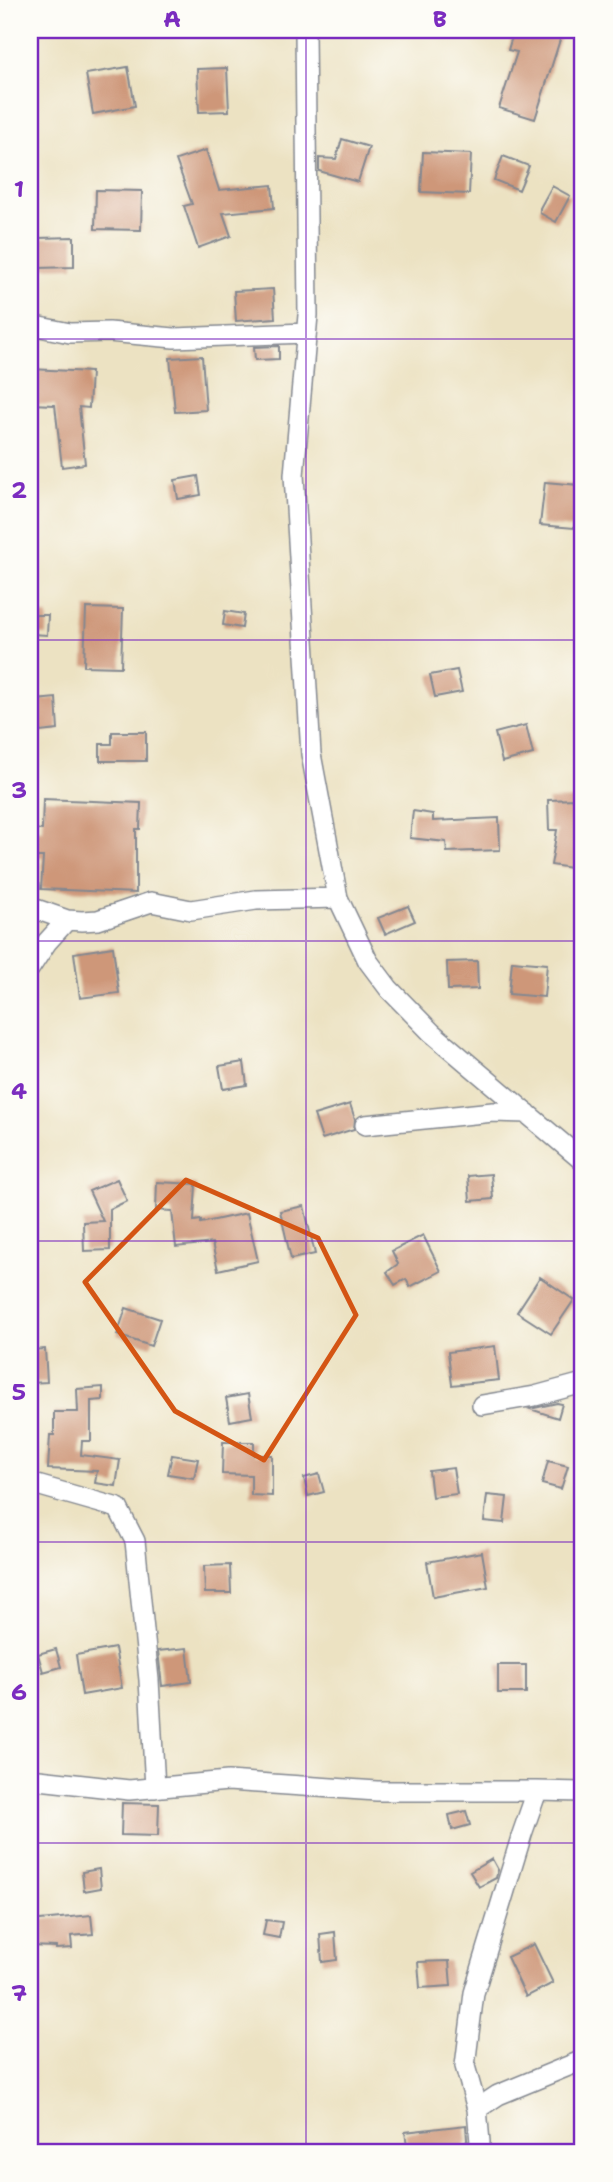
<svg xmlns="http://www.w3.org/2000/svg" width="613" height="2182" font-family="'Shantell Sans',sans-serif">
<rect width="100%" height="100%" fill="#fdfcf7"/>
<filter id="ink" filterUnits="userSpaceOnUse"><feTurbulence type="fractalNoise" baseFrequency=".0143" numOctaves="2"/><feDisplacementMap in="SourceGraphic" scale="14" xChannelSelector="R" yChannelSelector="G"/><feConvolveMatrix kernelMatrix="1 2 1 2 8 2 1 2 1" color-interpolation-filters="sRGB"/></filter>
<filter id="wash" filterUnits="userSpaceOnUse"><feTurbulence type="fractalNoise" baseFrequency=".00686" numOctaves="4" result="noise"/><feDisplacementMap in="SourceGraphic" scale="28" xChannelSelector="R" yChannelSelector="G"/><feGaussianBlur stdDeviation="1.57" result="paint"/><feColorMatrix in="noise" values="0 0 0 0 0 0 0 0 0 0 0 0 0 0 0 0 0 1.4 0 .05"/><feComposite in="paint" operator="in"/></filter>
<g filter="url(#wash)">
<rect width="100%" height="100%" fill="#ece2c2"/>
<g id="blocks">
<path fill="#ce9779" d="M514 30H563L535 119 499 108 517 52 508 50Z
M128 67 135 106 93 114 86 74Z
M227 68 229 111 199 112 197 69Z
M342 139 369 147 358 182 319 171V158L336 159Z
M206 150 219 190 272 185 274 208 223 213 231 236 198 248 184 206 192 204 176 160Z
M423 152 471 154 469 194 421 192Z
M503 156 529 166 519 190 494 180Z
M552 186 570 196 556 222 540 213V208Z
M96 190 142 191 141 230 95 229Z
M74 237V267L38 268V238Z
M273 289 275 318 236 321 234 291Z
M279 346V359L255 360 254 347Z
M202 356 206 410 175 412 170 358Z
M30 369 91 372 89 408 79 407 85 464 62 467 55 405 30 404Z
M198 476 201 495 178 499 175 480Z
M545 482 579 485 574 528 540 525Z
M86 608 123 609 121 667 84 666Z
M225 611 244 614 242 628 223 625Z
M32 615H48L47 635 32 634Z
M457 670 462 692 435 697 430 675Z
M56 698 58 730 40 732V729L30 730V711L37 710 36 700Z
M526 725 533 754 502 762 495 733Z
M112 732H146V761H100V744H112Z
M43 799 141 803 140 829H136V893L41 889 43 857H32L33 829 42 830Z
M576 799 577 839 583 841 578 869 551 865 557 830H549L548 800Z
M413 811 433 814V821L499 818 500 850 447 852 446 842 410 838Z
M408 906 415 921 385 934 378 918Z
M113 947 119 993 80 998 74 953Z
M477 961 478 989 448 990 447 962Z
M512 961 547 964 544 997 509 994Z
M244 1062 247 1085 223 1089 219 1066Z
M350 1104 355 1119 354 1129 322 1139 314 1115Z
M491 1174 493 1199 470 1201 468 1176Z
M117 1179 127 1201 110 1209V1250L84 1251 83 1222 103 1221 89 1191Z
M157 1182 196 1184 194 1221 201 1220V1223L247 1213 258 1261 218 1270 212 1243 176 1247 172 1211 156 1210Z
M304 1206 315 1254 291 1259 280 1211Z
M423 1235 441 1271 410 1287 406 1279 395 1285 387 1272 398 1264 392 1251Z
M540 1277 574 1300 551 1334 517 1312Z
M126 1308 160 1319 151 1346 117 1335Z
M495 1346 499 1380 452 1385 448 1352Z
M45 1349 47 1382 30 1383V1350Z
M103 1387V1400L91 1401V1441H82L81 1455 120 1460 116 1486 95 1483 97 1471 48 1469 50 1435H54V1412H78L77 1389Z
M248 1394 252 1417 230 1421 226 1398Z
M557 1403 562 1404 558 1418 530 1409Z
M223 1442H254V1455H272V1496L251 1495V1475L222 1474Z
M172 1455 198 1459 194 1478 168 1474Z
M548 1461 568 1466 561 1489 542 1484Z
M453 1468 457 1494 432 1497 429 1471Z
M319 1474 324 1492 308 1496 304 1478Z
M487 1495 507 1497 504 1523 484 1521Z
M482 1552 488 1587 433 1597 427 1562Z
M230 1565 231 1593H205L204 1566Z
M115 1648 122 1688 82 1695 76 1655Z
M187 1648 191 1682 162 1686 158 1651Z
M56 1649 61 1667 43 1672 38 1654Z
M498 1665H526V1693H498Z
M122 1803 159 1804 158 1836 121 1835Z
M466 1811 470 1825 452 1830 449 1815Z
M492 1859 498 1870 496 1878 479 1887 470 1872Z
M99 1869 101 1888 84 1891 82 1872Z
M91 1915 93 1934 71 1936 72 1948 56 1949V1947L30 1946V1921Z
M266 1920 282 1922 279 1938 263 1935Z
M335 1932 337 1960 322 1962 320 1934Z
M534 1944 553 1983 526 1997 507 1957Z
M449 1961 451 1986 420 1988 418 1962Z
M466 2125 467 2140 463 2150 408 2152 405 2132Z"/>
</g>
</g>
<g filter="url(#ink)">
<use href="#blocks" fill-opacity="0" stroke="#848890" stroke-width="2"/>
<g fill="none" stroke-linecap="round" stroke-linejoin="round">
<g stroke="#848890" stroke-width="22">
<path id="street" d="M305 30 308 315 294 475 311 754 338 898 368 961 389 989 432 1033 583 1161
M30 325 70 333 109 332 174 338 306 333
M30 907 67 920 82 921 98 920 151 902 191 910 256 900 338 898
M30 968 47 942 67 920
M365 1125 493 1112 527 1113
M482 1405 535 1396 583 1383
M30 1483 118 1508 135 1541 149 1680 155 1788
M30 1779 129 1790 228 1781 377 1791H537
M477 2109 498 2095 583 2060
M475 2152 480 2142 477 2109 465 2066 474 1993 522 1834 537 1791 583 1792"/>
</g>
<use href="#street" stroke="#fff" stroke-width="19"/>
</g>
</g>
<path fill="none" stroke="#d45514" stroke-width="5" stroke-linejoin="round" d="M186 1180 318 1238 356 1315 264 1460 175 1411 85 1282Z"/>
<path fill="none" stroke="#7b2cbf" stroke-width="2" stroke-opacity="0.55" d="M306 30V2152M30 339H583M30 640H583M30 941H583M30 1241H583M30 1542H583M30 1843H583"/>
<rect width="613" height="2182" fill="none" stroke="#fdfcf7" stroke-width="77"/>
<rect x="38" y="38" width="536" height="2106" fill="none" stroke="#7b2cbf" stroke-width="2.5"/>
<g font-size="23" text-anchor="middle" font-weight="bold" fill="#7b2cbf">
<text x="172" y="27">A</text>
<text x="440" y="27">B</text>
<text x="19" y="197">1</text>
<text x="19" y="498">2</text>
<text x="19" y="798">3</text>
<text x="19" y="1099">4</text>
<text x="19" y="1400">5</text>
<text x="19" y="1700">6</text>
<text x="19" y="2001">7</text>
</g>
</svg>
